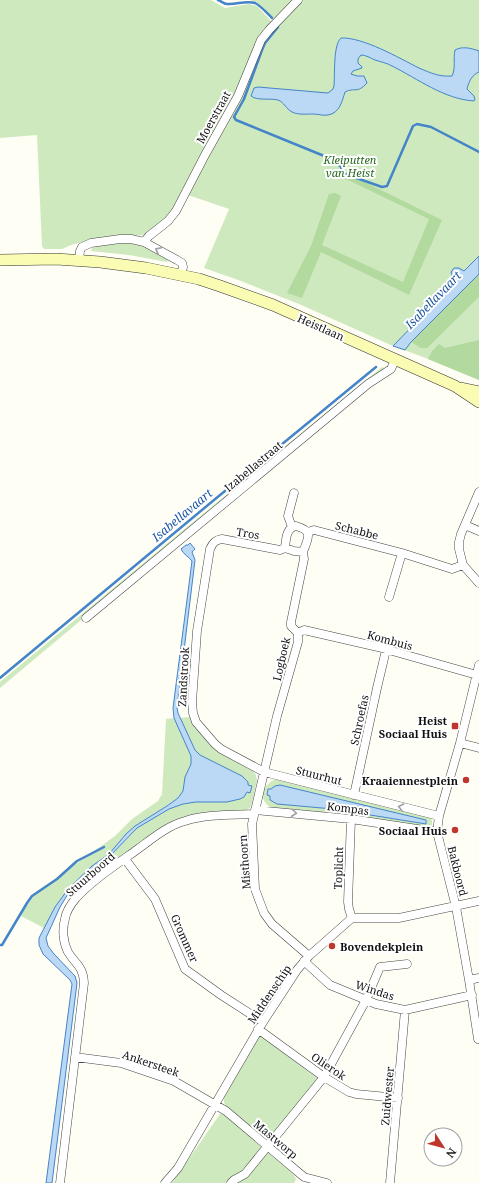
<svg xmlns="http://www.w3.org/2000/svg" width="479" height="1183" font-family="'Noto Serif',serif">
<rect width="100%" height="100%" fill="#fffef5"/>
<path fill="#cfe9bf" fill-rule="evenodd" d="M0 0H211L225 8 249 4 257 6 272 22 239 90 171 213 161 222 143 235 90 240 71 245 62 249H44L42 246 37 135 0 138Z
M250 0H293L275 19 256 2Z
M302 0H479V380L423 357 393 346 299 304 241 281 204 268 229 209 188 195 262 45 284 17Z
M124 242C141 244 154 251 168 260L167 262 129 255 91 251 92 248 106 244Z
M382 367 386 369 154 559 0 688V682L187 527Z
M190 717 195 726 219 752 253 771 256 775 257 781 252 803 250 808 246 810 185 817 113 862 108 858 137 828 169 809 183 804 196 802H227L240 799 244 797 247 792 250 793 251 786H248L200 755 195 750 179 718Z
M174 718 191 756V764L185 777 183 791 178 798 167 806 135 826 126 834 109 854 92 866 69 888 62 897 44 928 21 916 23 910 37 892 115 836 132 819 158 801 162 794 166 719Z
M278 778 430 816 432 821V825L429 828 273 809C256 800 262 784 278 778ZM271 789H273L426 824 333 809 277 804 270 800Z
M260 1035 318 1079 267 1141 225 1105 224 1102V1098L258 1036Z
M220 1114H223L293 1174C296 1178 297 1179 294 1183H172Z"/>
<path fill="#b2d99e" d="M342 171 442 220 409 295 321 252 302 298 287 293 311 246 329 194 335 193 341 196 322 245 403 282 429 219 348 180 339 178Z
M479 274V297L427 348H421L411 342Z
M479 340V380L428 359 432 351 439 344 445 348Z"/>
<path fill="#bbd8f5" stroke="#4484c9" d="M341 38C363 37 399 58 419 68 431 73 439 77 452 76 456 68 453 59 455 50 462 46 471 48 479 51V72C472 75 469 81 467 89L474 96 475 99 474 101C444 99 418 79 392 66 387 63 381 62 375 60 370 58 366 55 361 55L358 59V63L362 67V68L353 71 351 74 357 76H364L367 83C357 94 355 87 345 92 342 101 340 113 328 115 324 116 318 114 313 114 306 114 298 115 292 112 286 109 284 102 278 100 270 98 257 101 251 96L254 88 258 87 328 93 333 89 334 86C335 74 333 45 341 38Z
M479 256V274L411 342 405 350 393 346 426 312 438 295 454 283 451 272 454 268H459L464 271Z
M190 543 195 549 192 552 195 560 177 708 178 713 195 750 200 755 242 776 248 782V785L252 786 250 793 247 792 244 797 240 799 227 802H196L183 804 169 809 137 828 108 858 94 868 71 889 60 907 46 938 48 946 54 954 75 976 77 983 52 1183H46L72 984 70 980 43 954 39 945V938L55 907 69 888 92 866 109 854 126 834 135 826 167 806 178 798 183 791 185 777 191 764V756L174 718 173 708 192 561C189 557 183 554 181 549L186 545H188Z
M280 785 426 820V824L333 809 277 804 270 800V796L267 795 268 789H271L275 786Z"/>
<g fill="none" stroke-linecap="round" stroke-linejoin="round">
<path stroke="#4484c9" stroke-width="2.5" d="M218 0C221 1 224 4 227 4 236 5 246 0 255 3 261 6 267 13 272 18
M278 27 265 43 262 50 244 99 234 117 236 120 334 160 341 167 342 171 345 174 382 187 387 186 413 126 417 124 431 127 479 152
M0 678 214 500 376 367
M0 945H2L27 903 32 896 57 879 77 861 104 847"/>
<g stroke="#444" stroke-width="9">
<path id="minor" d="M144 242 149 236 168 221 176 211 205 155 238 96 261 40 269 30 298 0
M79 260 80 251 82 247 91 243 120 239H131L144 242 177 260 182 263 183 267 181 275
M479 492 461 534 459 542V549L463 565 479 583
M465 525 479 531
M296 526C314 531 308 538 303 552L294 551 285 548C286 539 286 528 296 526Z
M292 527 288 516 294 493
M308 532 314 530 402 553 452 569 463 565
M285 548 280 550 222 539C216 540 213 542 210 549L197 631 192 702 193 713 196 722 215 744 221 749 264 772 439 816
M303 552 304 559 291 622V626L298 633V642L277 716 252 824 255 889 264 913 272 924 309 956
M389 597 402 553
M86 618 368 384 391 369 395 360
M298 633 304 630 378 647 477 675
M460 743 479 748
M354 795 377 688 386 650
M255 810 351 819 437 832
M351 819 348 902 349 909 352 918
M125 859 155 899 185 969 221 995 263 1022
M304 961 330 985 376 1004 405 1010 472 995
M469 980 479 978
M258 1029 324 1077 349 1092 356 1094 398 1098
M478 1039 469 980 456 907 437 832 439 816 460 743 479 665
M75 1057 121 1063 174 1081 226 1111 304 1177 327 1183
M60 1183 84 983C83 966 76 965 68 952 63 942 62 929 65 919 66 911 71 904 76 898 94 879 117 864 138 849 153 838 167 826 185 821 207 814 232 815 254 814
M165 1183 178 1168 263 1022 297 970 309 956 352 918H399L479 901
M231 1183 234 1180 245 1174 324 1077 366 1000 380 967 407 964
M390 1183 405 1010"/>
</g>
<g stroke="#333" stroke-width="12">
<path id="secondary" d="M0 260 56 259 100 262 146 268 199 279 220 286 273 305 455 386 479 402
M461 388 479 392"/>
</g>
<use href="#minor" stroke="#fff" stroke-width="8"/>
<use href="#secondary" stroke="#fbfcb3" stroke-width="11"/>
</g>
<defs><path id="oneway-chevron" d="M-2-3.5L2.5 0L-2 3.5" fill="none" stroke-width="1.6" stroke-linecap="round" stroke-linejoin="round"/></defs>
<g stroke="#a0a0a0">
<use href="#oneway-chevron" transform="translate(158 250) rotate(-153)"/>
<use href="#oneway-chevron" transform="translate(401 807) rotate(-166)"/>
<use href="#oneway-chevron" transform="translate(294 813) rotate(6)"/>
</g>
<g fill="#be372c" stroke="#fff" stroke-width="1.5">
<rect x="451" y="722" width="8" height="8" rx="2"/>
<circle cx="466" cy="780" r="4"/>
<circle cx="455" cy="830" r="4"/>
<circle cx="332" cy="946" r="4"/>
</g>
<g text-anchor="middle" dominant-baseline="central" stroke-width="4" stroke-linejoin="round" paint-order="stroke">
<g font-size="11" fill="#111" stroke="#fff">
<text transform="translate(213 117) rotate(-61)">Moerstraat</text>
<text transform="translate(321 327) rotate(24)">Heistlaan</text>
<text transform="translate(253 466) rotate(-40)">Izabellastraat</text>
<text transform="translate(357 530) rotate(14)">Schabbe</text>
<text transform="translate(248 533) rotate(10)">Tros</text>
<text transform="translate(390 640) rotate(15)">Kombuis</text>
<text transform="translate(281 659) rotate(-77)">Logboek</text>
<text transform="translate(183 677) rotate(-87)">Zandstrook</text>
<text transform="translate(359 720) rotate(-78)">Schroefas</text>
<text transform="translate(319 775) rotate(14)">Stuurhut</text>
<text transform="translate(348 808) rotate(7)">Kompas</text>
<text transform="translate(244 862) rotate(-94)">Misthoorn</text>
<text transform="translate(338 868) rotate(-88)">Toplicht</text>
<text transform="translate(458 871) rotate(76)">Bakboord</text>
<text transform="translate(90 874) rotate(-41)">Stuurboord</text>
<text transform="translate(185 938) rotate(66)">Grommer</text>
<text transform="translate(375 990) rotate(18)">Windas</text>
<text transform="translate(269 994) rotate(-56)">Middenschip</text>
<text transform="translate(151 1063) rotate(19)">Ankersteek</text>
<text transform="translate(329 1066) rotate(34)">Olierok</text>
<text transform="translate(387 1096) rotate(-85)">Zuidwester</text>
<text transform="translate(276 1139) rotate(40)">Mastworp</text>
</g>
<g font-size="11" font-style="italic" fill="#286822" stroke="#fff">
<text x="350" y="159">Kleiputten<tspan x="350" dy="13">van Heist</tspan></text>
</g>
<g font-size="11" font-weight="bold" fill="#111" stroke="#fff" text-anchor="end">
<text x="447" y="720">Heist<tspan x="447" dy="13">Sociaal Huis</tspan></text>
<text x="458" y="780">Kraaiennestplein</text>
<text x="447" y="830">Sociaal Huis</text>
<text x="340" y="946" text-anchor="start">Bovendekplein</text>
</g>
<g font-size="12" font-style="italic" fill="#1c57a0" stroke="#fff">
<text transform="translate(433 300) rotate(-46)">Isabellavaart</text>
<text transform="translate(182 515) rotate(-40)">Isabellavaart</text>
</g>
</g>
<g transform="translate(443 1147) rotate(126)"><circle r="19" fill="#ffffff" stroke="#a0a0a0"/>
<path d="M0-3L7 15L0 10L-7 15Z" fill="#be372c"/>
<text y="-6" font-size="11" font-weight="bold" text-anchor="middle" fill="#111111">N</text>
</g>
</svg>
